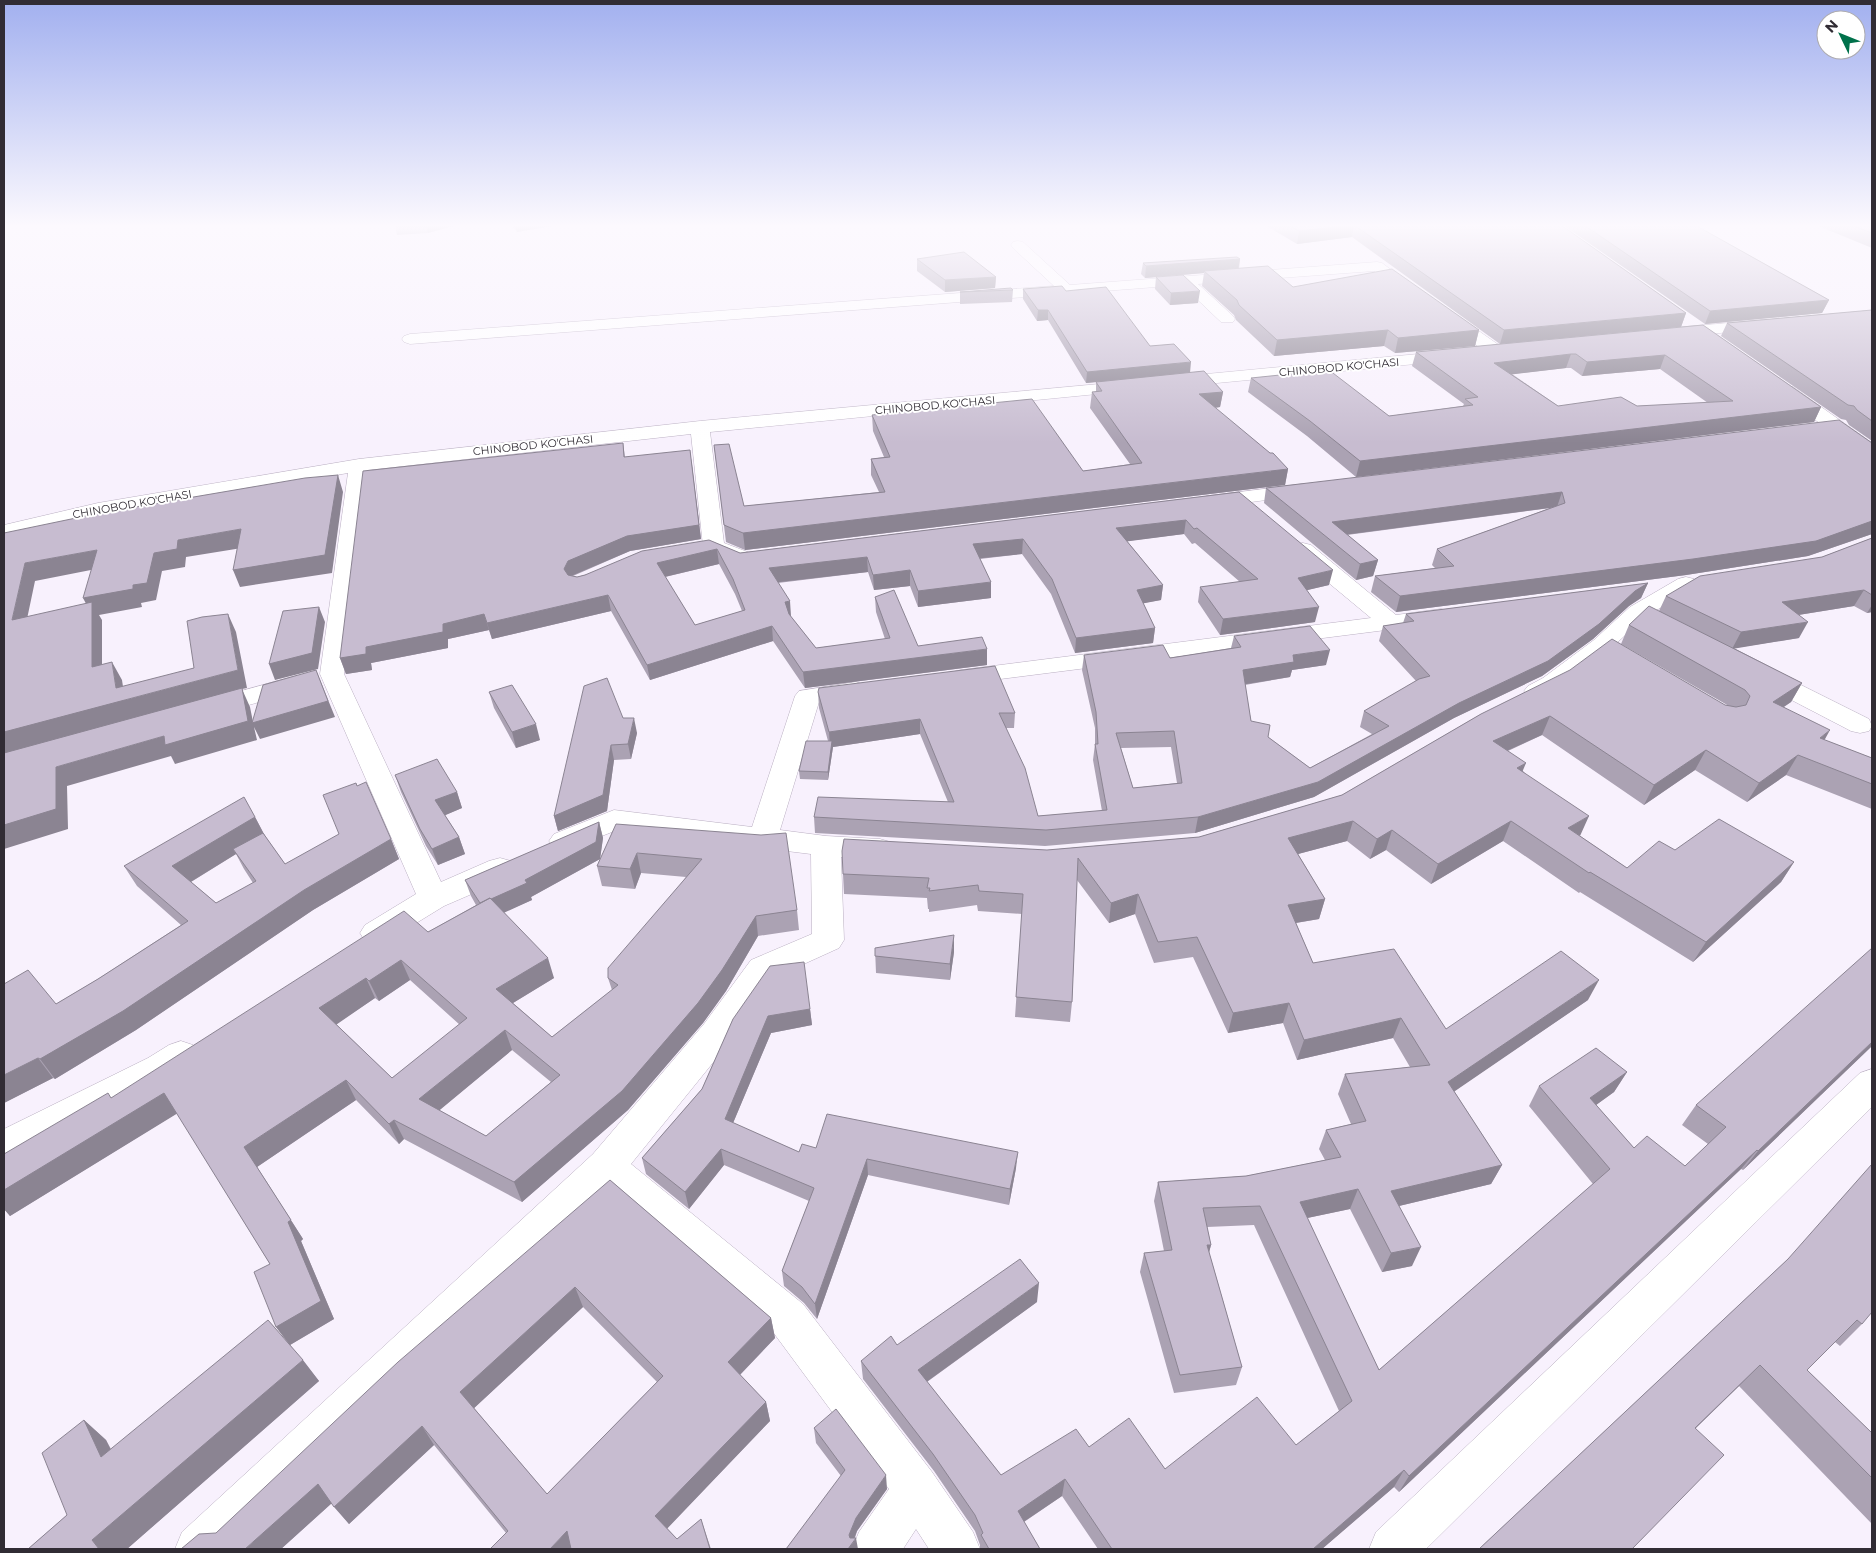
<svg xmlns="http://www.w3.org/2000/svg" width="1876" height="1553" font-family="Montserrat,sans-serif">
<rect width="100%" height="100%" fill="#f8f1fd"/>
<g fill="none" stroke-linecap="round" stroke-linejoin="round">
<g stroke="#baafc2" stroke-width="1">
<path id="minor" d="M1018 241 1023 242 1070 285 1377 262 1382 263 1422 293 1419 296H1409L1374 271 1198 284 1233 316 1235 319 1233 322H1221L1182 285 410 344 404 342 402 339 404 336 410 334 1054 286 1013 248 1011 245 1013 242Z
M1447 311 1453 313 1503 348 1505 352 1503 356H1491L1441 319 1439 316 1441 313Z
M1762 320 1768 322 1770 325 1768 328 1672 338 1666 336 1664 333 1666 330 1672 328Z
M1451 351 1457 352 1459 356 1457 360 1175 387 1169 386 1166 382 1169 378 1175 377Z
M1132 381 1138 382 1141 386 1138 390 710 432 724 543 753 554 756 559 753 564C739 567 711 558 703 546L691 434 368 470 344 674 441 882 489 861 500 858 511 861 515 869 511 877 444 906 387 941 376 945 365 941 360 933 365 925 416 894 320 674 348 473 98 515 4 537V525L98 503 359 459 700 421Z
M1787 386 1793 387 1872 443V458L1865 456 1781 395 1778 391 1781 387Z
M1303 484 1310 486 1313 490 1310 494 1207 508 1200 506 1197 502 1200 498 1207 496Z
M1303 543 1311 545 1396 615 1441 609 1449 611 1453 616 1449 621 1441 623 961 684 952 682 949 677 952 672 961 670 1371 618 1295 555 1292 550 1295 545Z
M1686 577 1694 579 1697 584 1694 589C1679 598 1662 606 1647 616 1620 636 1563 705 1528 696L1524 691 1528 686 1543 678 1594 640 1630 607 1678 579Z
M1764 669 1773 671 1869 719 1872 726 1869 731 1860 733 1851 731 1755 681 1752 676 1755 671Z
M296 676 305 679 309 684 305 689 210 716 201 714 197 708 201 702Z
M856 682 865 685 869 690 865 695 819 702 780 830 826 836 880 839 890 842 895 849 890 856 880 859 841 857 844 940 839 948 773 978 728 1044 631 1164 803 1304 932 1472 973 1532 980 1549H929L916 1529 903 1549H852L859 1532 889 1489 773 1332 607 1190 233 1549H175L182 1532 593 1154 704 1024 751 960 812 934 811 854 617 830 564 851 554 848 549 841 554 834 614 810 752 827 795 696 799 691Z
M181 1041 193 1045 198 1055 193 1065 172 1078 17 1159 4 1163V1129L148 1058 169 1045Z
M1872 1069V1107L1426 1549H1369L1376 1532 1860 1073Z"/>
</g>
<use href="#minor" fill="#fff" fill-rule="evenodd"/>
</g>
<path fill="#aba2b3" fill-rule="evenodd" d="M395 225H457L428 233 397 235Z
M511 225H557L517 232Z
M1265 225H1561L1686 313 1681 327 1500 344 1352 237 1297 244Z
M1563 225H1695L1829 300 1822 313 1705 324Z
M1816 225H1872V248Z
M917 259 996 277 995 288 945 292 917 271Z
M1240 259 1239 269 1293 287 1479 330 1475 346 1395 353 1384 346 1274 356 1236 320 1234 315 1202 286 1204 273 1145 278 1141 274 1143 263Z
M1156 277 1198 303 1170 305 1155 289Z
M1023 289 1066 291 1150 346 1190 373 1223 392 1220 407 1215 408 1288 469 1285 485 745 550 726 542 714 445 744 506 879 492 871 475V459L884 457 873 431 872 415 1083 471 1130 464 1090 408 1092 392H1096V382L1086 383 1048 320 1037 321 1023 299Z
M1013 290 1012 302 960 304V292Z
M1872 310V441L1849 425 1846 420 1841 419 1721 336 1727 323Z
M1703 325 1821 407 1814 422 1356 477 1307 436 1248 392 1251 378 1389 416 1463 406 1464 404 1412 366 1416 352ZM1566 368H1571L1582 376 1660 369 1708 403 1637 406H1558L1512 374Z
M623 443 625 457 692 464 701 539 630 551 573 576 577 577 709 540 740 553 1239 492 1329 585 1307 590 1315 622 1220 635 1198 602 1200 587 1240 582 1195 543 1192 544 1184 534 1127 541 1163 585 1161 600 1143 603 1155 628 1153 643 1075 653 1051 594 1022 554 980 559 991 598 918 607 910 586 874 590 868 572 778 583 791 617 816 648 885 639 876 612 875 597 918 646 987 665 805 688 773 641 650 680 611 611 492 639 489 630 448 639V648L371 663 372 670 346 674 340 658ZM719 564 735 594 742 611 695 625 665 577Z
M1872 443V534L1808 556 1686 575 1396 612 1371 592 1375 576 1435 568 1432 565 1437 549 1550 508 1347 535 1378 560 1373 576 1356 580 1264 503 1266 488Z
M1872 538V612L1867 613 1854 606 1798 615 1799 638 1734 648 1802 683 1791 702 1784 707 1824 740 1872 758V809L1786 775 1747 802 1695 770 1644 805 1542 735 1508 751 1523 771 1580 836 1627 868 1675 850 1794 862 1781 882 1693 962 1580 892 1579 893 1503 841 1431 884 1386 850 1370 859 1347 841 1298 854 1325 899 1319 919 1296 923 1313 963 1446 1029 1588 1000 1454 1091 1502 1165 1491 1184 1399 1206 1412 1266 1382 1272 1350 1209 1307 1218 1379 1370 1593 1184 1529 1106 1539 1086 1627 1072 1614 1092 1596 1105 1634 1148 1685 1166 1708 1144 1682 1125 1696 1105 1872 1046 1743 1170 1741 1169 1399 1492 1394 1487 1322 1549H1098L1062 1496 1024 1522 1040 1549H980V1545L975 1531 934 1471 863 1379 861 1361 897 1345 1037 1302 927 1382 1001 1475 1089 1447 1165 1469 1296 1445 1339 1411 1254 1225 1207 1227 1211 1245 1209 1252 1242 1367 1236 1385 1174 1393 1140 1272 1144 1253 1164 1251 1154 1201 1158 1182 1246 1176 1325 1160 1319 1149 1326 1130 1351 1124 1338 1094 1345 1074 1410 1067 1393 1038 1297 1060 1283 1023 1228 1033 1193 957 1154 963 1135 914 1109 923 1077 880 1072 1002 1070 1022 1015 1017 1022 914 978 911 977 905 929 912V909H928L927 898 844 894 843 874 1047 850 1199 837 1342 795 1481 714 1725 705 1729 706 1621 644 1629 625 1659 611 1666 596 1822 557Z
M1648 583 1641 598 1629 606 1593 639 1542 676 1454 718 1314 797 1195 833 1045 846 815 833 814 817 948 802 920 734 833 747 828 780 800 779 799 771 828 741 819 708 818 692 1015 713 1014 728H1006L1038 816 1102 811 1093 760 1095 744V728L1082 670 1084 655 1170 658 1231 648 1234 636 1326 665 1292 670 1290 677 1245 685 1251 721 1268 737 1310 768 1372 734 1360 727 1364 711 1416 681 1379 641 1383 626 1403 623 1406 614ZM1171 747 1177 783 1133 788 1121 748Z
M489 692 540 740 516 748 494 708Z
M623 718 637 733 631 759 614 760 607 811 558 831 554 816Z
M395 775 457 792 462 808 445 815 459 837 465 854 438 865 426 846 401 792Z
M255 817 265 836 285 864 391 839 399 859 313 910 136 1030 55 1079 53 1078 4 1103V984L56 1004 98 979 181 925 137 886 124 866ZM236 854 244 869 253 883 216 903 191 882Z
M599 822 603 838 600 859 761 835 797 910 799 930 758 936 726 991 703 1023 628 1110 522 1202 404 1139 399 1144 356 1100 257 1167 303 1239 301 1241 334 1319 290 1345 319 1381 127 1549H28L67 1515 84 1420 106 1440 111 1449 285 1339 276 1327 270 1264 177 1113 10 1216 4 1209V1154L428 932 476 905 471 896 465 880ZM600 859 597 866 602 886 635 889 641 873 686 877 608 978 612 990 552 1037 513 1003 554 978 504 912 532 900 531 897ZM410 980 460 1025 392 1078 336 1024 375 998 379 1001ZM512 1050 551 1082 486 1136 439 1110Z
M875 948 954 952 950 980 876 973Z
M810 1009 812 1025 771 1033 733 1123 799 1152 816 1148 1016 1168 1009 1205 868 1175 817 1319 804 1303 784 1286 782 1271 809 1201 724 1165 689 1209 646 1174 642 1158 702 1089 733 1019Z
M610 1180 771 1318 775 1338 740 1375 766 1402 770 1421 667 1528 677 1539 701 1519 711 1549 506 1533 434 1445 349 1524 332 1503 281 1549 216 1533ZM583 1307 657 1382 547 1494 474 1408Z
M1786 1261 1862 1324 1840 1346 1835 1342 1807 1370 1872 1433V1524L1739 1386 1696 1428 1479 1549Z
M814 1428 887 1489 857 1531 855 1538 786 1549 841 1476 816 1443Z"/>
<path fill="#8b8492" d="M426 225H457L428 233Z
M515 225H557L517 232Z
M1354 225 1352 237 1297 244 1299 231Z
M1240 259 1238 270 1204 271V273L1145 278 1146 266Z
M996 277 995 288 945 292V280Z
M1200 291 1198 303 1170 305 1171 293Z
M1829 300 1822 313 1705 324 1710 311Z
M1038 310H1048V320L1037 321Z
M1686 313 1681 327 1500 344 1504 330Z
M1388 330 1384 346 1274 356 1277 340Z
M1479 330 1475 346 1395 353 1398 338Z
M1571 354 1566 368 1490 377 1494 363Z
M1665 355 1660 369 1582 376 1587 362Z
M1191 362 1190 373 1086 383 1087 372Z
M1223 392 1220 407 1197 410 1199 394Z
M1821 407 1814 422 1356 477 1360 461Z
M690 450 701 539 630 551 571 576 567 584 564 569 568 561Z
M1288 469 1285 485 745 550 743 533Z
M338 475 343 492 332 573 240 587 233 570Z
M1562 492 1557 507 1328 537 1332 522Z
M1186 520 1184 534 1115 543 1116 528Z
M1872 521V534L1808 556 1686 575 1396 612 1400 596Z
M241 529 248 547 186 557 185 567 162 571 156 600 141 603 142 607 99 615 102 620V685L92 667V615L83 598 133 585 154 553 178 540Z
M1023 539 1022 554 973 559V544Z
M717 549 719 564 660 578 657 563Z
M97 550 106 567 35 581 23 638 12 620 25 563Z
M867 557 868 572 771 583 769 568Z
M1378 560 1373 576 1356 580 1360 564Z
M910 570V586L874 590 873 575Z
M1333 570 1329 585 1295 593 1298 578Z
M991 582V598L918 607V591Z
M1648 583 1641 598 1629 606 1593 639 1542 676 1454 718 1314 797 1195 833 1198 817 1318 782Z
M1163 585 1161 600 1135 605 1137 590Z
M1864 590 1854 606 1773 619 1782 602Z
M608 595 611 611 492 639 487 623Z
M790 601 791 616 786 618 785 602Z
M1872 605V612L1867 613Z
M319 607 325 622 318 669 275 680 269 664Z
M1319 607 1315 622 1220 635 1223 619Z
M228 614 236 632 247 688 242 689 250 707 253 722 316 670 335 717 260 739 254 727 257 740 175 764 171 756 67 786 68 829 4 849V825L56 767 164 736 248 721 4 754V732L116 688 112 662 122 680 125 700 238 670Z
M484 614 489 630 448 639V648L371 663 372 670 346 674 340 658 366 647 443 624Z
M1808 622 1799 638 1732 649 1741 632Z
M772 626 773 641 650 680 647 665Z
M1155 628 1153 643 1075 653 1076 638Z
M987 649V665L805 688 803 672Z
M1330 650 1326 665 1292 670 1290 677 1240 685 1243 670 1293 655Z
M1802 683 1791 702 1762 721 1773 702Z
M1550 716 1542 735 1486 760 1493 741Z
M634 718 637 733 631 759 628 744Z
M920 719V734L833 747 828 780V772L830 748 829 732Z
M536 724 540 740 516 748 512 732Z
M1830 730 1819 750 1820 738Z
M611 745 614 760 607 811 558 831 554 816Z
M1706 750 1695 770 1644 805 1654 785Z
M1798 755 1786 775 1747 802 1759 783Z
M1526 763 1518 782 1517 768Z
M457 792 462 808 441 817 435 800Z
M1589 816 1580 836 1568 828Z
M255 817 265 836 233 849 236 854 184 886 172 866Z
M1353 821 1347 841 1283 858 1288 838Z
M1511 821 1503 841 1431 884 1438 864Z
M599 822 603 838 600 859 531 897 532 900 486 921 480 904 525 880Z
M1392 830 1386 850 1370 859 1377 839Z
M459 837 465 854 438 865 432 849Z
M391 839 399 859 313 910 136 1030 55 1079 40 1059 304 890Z
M637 853 641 873 635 889 630 869Z
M1794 862 1781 882 1693 962 1706 942Z
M1138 894 1135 914 1109 923 1111 903Z
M1325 899 1319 919 1283 925 1288 905Z
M756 916 758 936 726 991 703 1023 628 1110 522 1202 514 1182Z
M954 935V952L950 980V964Z
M548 958 554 978 503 1009 496 989Z
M401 960 410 980 379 1001 369 981Z
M366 978 375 998 330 1029 319 1008Z
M1599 980 1588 1000 1439 1102 1448 1082Z
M1289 1003 1283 1023 1228 1033 1233 1013Z
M810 1009 812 1025 771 1033 728 1135 725 1119 768 1016Z
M1401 1018 1393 1038 1297 1060 1304 1040Z
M505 1030 512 1050 429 1119 419 1099Z
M1872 1042V1046L1743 1170 1758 1151Z
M38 1058 53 1078 4 1103V1075Z
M1627 1072 1614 1092 1578 1118 1590 1098Z
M346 1080 356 1100 257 1167 303 1239 301 1241 334 1319 290 1345 276 1327 288 1222 244 1147Z
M164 1093 178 1113 10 1216 4 1209V1190Z
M394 1120 404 1139 399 1144 389 1124Z
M721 1149 724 1165 689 1209 685 1192Z
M1757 1150 1741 1169 1399 1492 1409 1476Z
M1018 1152 1016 1168 1009 1205 1010 1189Z
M867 1159 868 1175 817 1319 815 1304Z
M1502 1165 1491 1184 1382 1210 1391 1191Z
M1358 1189 1350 1209 1293 1221 1300 1202Z
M1207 1245H1211L1206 1264Z
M1421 1247 1412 1266 1382 1272 1391 1253Z
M1039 1283 1037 1302 918 1388V1370Z
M575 1287 583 1307 471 1411 460 1392Z
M771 1318 775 1338 733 1382 728 1362Z
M303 1360 319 1381 127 1549H99L92 1540Z
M1760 1365 1739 1386 1675 1448 1695 1428Z
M766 1402 770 1421 663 1533 655 1516Z
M84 1420 106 1440 124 1477 101 1457Z
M422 1426 434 1445 349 1524 334 1507Z
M1404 1470 1394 1487 1322 1549H1313Z
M886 1475 887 1489 857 1531 852 1544 856 1538 858 1549H848L849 1535 856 1518Z
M1065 1479 1062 1496 1016 1527 1018 1511Z
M318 1484 333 1502 281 1549H245Z
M567 1531 576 1549H550Z"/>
<path fill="#c7bcd0" stroke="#8b8492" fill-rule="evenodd" d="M1288 225H1561L1686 313 1504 330 1354 225 1299 231Z
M1584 225H1695L1829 300 1710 311Z
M1851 225H1872V233Z
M964 252 996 277 945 280 917 259Z
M1237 257 1240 259 1146 266 1143 263Z
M1268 266 1293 287 1392 269 1479 330 1398 338 1388 330 1277 340 1239 305 1237 300 1204 271Z
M1183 275 1200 291 1171 293 1156 277Z
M1062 286 1066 291 1106 287 1150 346 1174 344 1191 362 1087 372 1048 310H1038L1023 289Z
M1011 288 1013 290 960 292Z
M1872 310V421L1857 410 1854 406 1848 405 1727 323Z
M1703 325 1821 407 1360 461 1310 421 1251 378 1329 370 1389 416 1473 405 1465 399 1478 397 1416 352ZM1571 354H1576L1587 362 1665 355 1733 401 1637 406 1621 397 1558 406 1494 363Z
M1204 371 1223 392 1199 394 1270 453H1273L1288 469 743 533 724 525 714 445 729 444 744 506 885 492 871 459 890 457 872 415 1032 399 1083 471 1142 463 1092 392 1102 391 1096 382Z
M1839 420 1872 443V521L1816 541 1693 559 1400 596 1375 576 1454 566 1437 549 1565 503 1562 492 1332 522 1378 560 1360 564 1266 488Z
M623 443 624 457 690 450 699 525 627 536 568 561 564 569 568 575 577 577 585 575 642 551 709 540 740 553 1239 492 1333 570 1298 578 1319 607 1223 619 1200 587 1258 579 1197 528 1194 529 1186 520 1116 528 1163 585 1137 590 1155 628 1076 638 1052 579 1023 539 973 544 991 582 918 591 910 570 873 575 867 557 769 568 790 601 785 602 789 614 816 648 890 638 875 597 894 590 918 646 982 637 987 649 803 672 772 626 647 665 608 595 487 623 484 614 443 624V632L366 647V654L340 658 363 471ZM717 549 733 579 745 610 695 625 657 563Z
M338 475 325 555 233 570 241 529 178 540 177 549 154 553 147 583 133 585V589L83 598 97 550 25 563 12 620 92 602V667L112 662 116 688 194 668 187 621 202 617 228 614 238 670 4 732V533L100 513 305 478Z
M1872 538V595L1864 590 1782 602 1808 622 1741 632 1666 596 1700 576 1822 557Z
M1648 583 1635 591 1599 624 1548 661 1459 703 1318 782 1198 817 1046 830 814 817 818 797 954 802 920 719 829 732 818 692 819 688 995 666 1015 713H999L1025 768 1038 816 1107 810 1095 744H1098L1096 712 1084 655 1163 645 1170 658 1241 647 1234 636 1310 626 1330 650 1293 655 1294 662 1243 670 1251 721 1270 725 1268 737 1310 768 1389 726 1364 711 1419 679 1430 676 1383 626 1414 621 1406 614ZM1174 731 1182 783 1133 788 1116 733Z
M1649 606 1802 683 1773 702 1830 730 1820 738 1872 758V784L1798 755 1759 783 1706 750 1654 785 1550 716 1493 741 1526 763 1517 768 1589 816 1568 828 1627 868 1659 841 1675 850 1719 819 1794 862 1706 942 1590 872 1589 873 1511 821 1438 864 1392 830 1377 839 1353 821 1288 838 1325 899 1288 905 1313 963 1394 949 1446 1029 1561 951 1599 980 1448 1082 1502 1165 1391 1191 1421 1247 1391 1253 1358 1189 1300 1202 1379 1370 1610 1169 1539 1086 1596 1048 1627 1072 1590 1098 1634 1148 1647 1136 1685 1166 1726 1127 1696 1105 1872 948V1042L1758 1151 1757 1150 1409 1476 1404 1470 1313 1549H1112L1065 1479 1018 1511 1040 1549H989L981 1535 983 1533 975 1515 933 1454 861 1361 891 1336 897 1345 1020 1259 1039 1283 918 1370 1001 1475 1076 1429 1089 1447 1129 1418 1165 1469 1257 1397 1296 1445 1352 1401 1260 1206 1203 1208 1211 1245H1207L1242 1367 1180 1375 1144 1253 1172 1250 1158 1182 1246 1176 1341 1157 1326 1130 1366 1121 1345 1074 1430 1065 1401 1018 1304 1040 1289 1003 1233 1013 1197 937 1158 942 1138 894 1111 903 1078 858 1072 1002 1016 997 1023 894 979 891 978 885 929 891 930 888H927L929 878 843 874 842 851 844 839 1047 850 1199 837 1342 795 1481 714 1570 670 1612 639 1725 705 1736 707 1746 705 1750 696 1745 690 1629 625Z
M319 607 312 653 269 664 283 611Z
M316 670 328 701 252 723 263 685Z
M607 678 623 718H634L628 744 611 745 603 795 554 816 584 686Z
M512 685 536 724 512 732 489 692Z
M242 688 248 721 165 745 164 736 56 767V809L4 825V753Z
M806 741H832L828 772 799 771Z
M437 759 457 792 435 800 459 837 432 849 420 829 395 775Z
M366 782 391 839 304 890 123 1011 40 1059 38 1058 4 1075V984L28 970 56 1004 98 979 188 921 124 866 244 797 255 817 172 866 216 903 256 881 233 849 263 833 285 864 339 834 323 795 356 783 357 786Z
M599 822 596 842 525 880 527 883 491 899 490 898 480 903 465 880Z
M616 824 761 835 786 833 797 910 756 916 722 970 698 1003 622 1091 514 1182 394 1120 389 1124 346 1080 244 1147 291 1220 288 1222 321 1301 276 1327 254 1272 270 1264 164 1093 4 1190V1154L108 1093 111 1098 404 911 428 932 490 898 548 958 496 989 552 1037 618 985 608 978V968L702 859 637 853 630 869 597 866ZM401 960 467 1018 392 1078 319 1008 366 978 369 981ZM505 1030 560 1075 486 1136 419 1099Z
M954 935 950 964 875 956V948Z
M804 962 810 1009 768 1016 725 1119 799 1152 802 1144 816 1148 827 1114 1018 1152 1010 1189 867 1159 815 1304 802 1287 782 1271 814 1188 721 1149 685 1192 642 1158 702 1089 733 1019 770 966Z
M1872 1164V1312L1862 1324 1857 1320 1807 1370 1872 1433V1478L1760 1365 1695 1428 1724 1455 1632 1549H1479L1788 1259Z
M610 1180 771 1318 728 1362 766 1402 655 1516 677 1539 701 1519 710 1549H571L567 1531 550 1549H490L508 1531 422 1426 334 1507 318 1484 245 1549H181L199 1534 216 1533 398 1362ZM575 1287 663 1376 547 1494 460 1392Z
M268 1320 303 1360 92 1540 99 1549H28L67 1515 42 1453 84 1420 101 1457Z
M836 1409 886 1475 856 1518 849 1535 850 1538H856L848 1549H786L845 1470 814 1428Z"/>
<linearGradient id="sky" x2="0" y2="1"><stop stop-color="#a2b0ef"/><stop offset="0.51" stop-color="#fcf9fe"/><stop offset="1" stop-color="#fcf9fe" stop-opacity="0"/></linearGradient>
<rect width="1876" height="443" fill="url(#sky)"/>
<g text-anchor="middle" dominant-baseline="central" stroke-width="4" stroke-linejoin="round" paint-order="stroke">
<g font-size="11" fill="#312c34" stroke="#fff">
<text transform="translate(1339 367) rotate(-5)">CHINOBOD KO'CHASI</text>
<text transform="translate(935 405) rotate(-5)">CHINOBOD KO'CHASI</text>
<text transform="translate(533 445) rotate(-6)">CHINOBOD KO'CHASI</text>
<text transform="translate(132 504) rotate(-10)">CHINOBOD KO'CHASI</text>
</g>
</g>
<rect width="1876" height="1553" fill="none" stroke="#312c34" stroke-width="10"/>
<g transform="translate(1841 35) rotate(313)"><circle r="24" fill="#ffffff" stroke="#adabae"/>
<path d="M0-4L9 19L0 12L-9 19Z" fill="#00714b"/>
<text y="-8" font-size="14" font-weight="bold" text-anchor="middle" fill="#312c34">N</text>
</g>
</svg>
